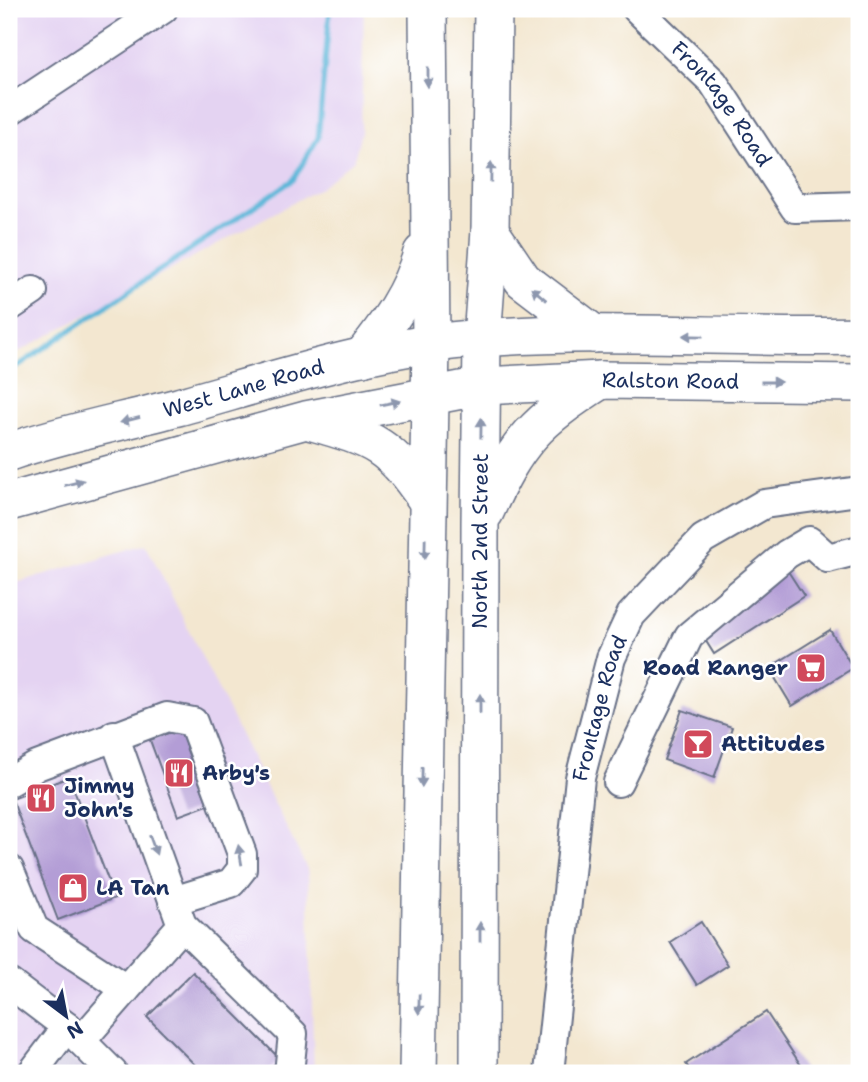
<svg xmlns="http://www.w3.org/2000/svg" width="868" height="1082" font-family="'Shantell Sans',sans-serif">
<rect width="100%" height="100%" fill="#fff"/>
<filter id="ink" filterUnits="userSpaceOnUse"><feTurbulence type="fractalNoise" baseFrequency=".0143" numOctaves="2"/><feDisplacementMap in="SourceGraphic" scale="14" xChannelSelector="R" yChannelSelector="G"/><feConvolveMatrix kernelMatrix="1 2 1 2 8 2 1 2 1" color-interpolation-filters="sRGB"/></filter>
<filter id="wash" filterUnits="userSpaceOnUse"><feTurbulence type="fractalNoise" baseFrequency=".00686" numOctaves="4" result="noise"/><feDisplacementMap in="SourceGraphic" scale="28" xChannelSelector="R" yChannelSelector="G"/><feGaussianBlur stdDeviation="1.57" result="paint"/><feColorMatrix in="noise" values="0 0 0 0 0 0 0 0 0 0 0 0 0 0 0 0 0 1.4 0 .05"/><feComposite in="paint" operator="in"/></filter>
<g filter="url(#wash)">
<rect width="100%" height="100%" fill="#f3e7d0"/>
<path fill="#e4d3f2" d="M9 9H364L361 132 354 160 320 188 9 357Z
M146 544 308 871 314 1073H86L45 1034 14 1073H9V585Z"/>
<path fill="#c6c0da" d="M45 1034 86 1073H14Z"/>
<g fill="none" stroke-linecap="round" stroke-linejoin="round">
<path stroke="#5ab6d8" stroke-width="5" d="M9 372 293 180 318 138 330 9"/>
</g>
<g id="blocks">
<path fill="#b39dd6" d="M784 565 804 596 714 654 694 622Z
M830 630 853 668 792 706 769 668Z
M682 710 732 727 714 778 664 760Z
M179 729 208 805 178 816 150 740Z
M69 777 115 898 58 920 12 799Z
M701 922 728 965 697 985 670 942Z
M193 972 280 1059 266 1073H203L147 1017Z
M766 1012 806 1073H692L686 1064Z"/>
</g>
</g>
<g filter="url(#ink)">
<use href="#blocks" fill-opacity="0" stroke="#676f86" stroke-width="2"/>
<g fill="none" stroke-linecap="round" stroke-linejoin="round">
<g stroke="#676f86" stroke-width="32">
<g id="minor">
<path id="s1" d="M637 9 713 82 795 208 859 206"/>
<path d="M9 111 163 9"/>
<path d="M9 307 33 291"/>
<path d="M114 735 182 925 293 1034 289 1073"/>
<path d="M9 782 37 766 167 717 193 722 242 854V869L231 883 173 901"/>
<path d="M618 782 689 636 787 554 809 541 828 558 859 550"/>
<path d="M9 869 34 929 126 989"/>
<path d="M9 983 67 1027 113 1073"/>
<path d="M81 1041 182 925"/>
<path d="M32 1073 67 1027"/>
<path id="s2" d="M549 1073 580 778 611 658 631 615 703 539 764 504 859 491"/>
</g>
</g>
<g stroke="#676f86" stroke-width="40">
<g id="major">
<path d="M490 231 523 280 594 334"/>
<path d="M362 357C388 324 411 293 422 253"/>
<path d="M310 421C374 440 387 442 426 499"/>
<path id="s3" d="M9 452C63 433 122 422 178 407 278 379 379 345 483 338 608 328 734 339 859 336"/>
<path id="s4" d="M9 502 306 420 482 386 601 380 859 383"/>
<path d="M485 512C517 441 535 422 601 380"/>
<path d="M418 1073 431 344 428 9"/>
<path id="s5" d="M479 1073 480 523 482 338 490 231 493 9"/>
</g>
</g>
<use href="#minor" stroke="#fff" stroke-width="28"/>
<use href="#major" stroke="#fff" stroke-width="37"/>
</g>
<defs><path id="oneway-solid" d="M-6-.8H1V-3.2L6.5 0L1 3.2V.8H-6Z" transform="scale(1.75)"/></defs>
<g fill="#8d97ae">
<use href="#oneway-solid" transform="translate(428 77) rotate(90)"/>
<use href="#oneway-solid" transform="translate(491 172) rotate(-89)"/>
<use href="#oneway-solid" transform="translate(539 294) rotate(-140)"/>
<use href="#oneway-solid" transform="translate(693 336) rotate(-179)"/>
<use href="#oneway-solid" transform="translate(771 382)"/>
<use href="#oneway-solid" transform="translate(390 403) rotate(-11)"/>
<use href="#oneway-solid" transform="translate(130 420) rotate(165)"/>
<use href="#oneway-solid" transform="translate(481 428) rotate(-89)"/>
<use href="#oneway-solid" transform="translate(74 483) rotate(-15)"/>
<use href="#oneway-solid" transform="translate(425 549) rotate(91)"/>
<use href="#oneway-solid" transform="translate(480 704) rotate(-90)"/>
<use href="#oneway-solid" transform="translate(422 777) rotate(91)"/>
<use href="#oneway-solid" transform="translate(153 845) rotate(70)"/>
<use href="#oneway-solid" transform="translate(240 855) rotate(-100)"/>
<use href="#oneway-solid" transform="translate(480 932) rotate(-90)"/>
<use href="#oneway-solid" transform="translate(419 1004) rotate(91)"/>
</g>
</g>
<defs>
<g id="supermarket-square" transform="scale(1.575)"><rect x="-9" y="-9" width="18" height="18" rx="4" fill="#d1495b" stroke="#fff"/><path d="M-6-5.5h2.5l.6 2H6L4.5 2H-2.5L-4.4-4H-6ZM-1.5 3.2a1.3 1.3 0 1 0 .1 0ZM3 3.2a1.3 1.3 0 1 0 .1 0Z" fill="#fff"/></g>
<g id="bar-square" transform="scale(1.575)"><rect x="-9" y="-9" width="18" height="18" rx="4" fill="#d1495b" stroke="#fff"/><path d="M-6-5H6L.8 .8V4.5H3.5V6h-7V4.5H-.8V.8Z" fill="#fff"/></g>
<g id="restaurant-square" transform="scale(1.575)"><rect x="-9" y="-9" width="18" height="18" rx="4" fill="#d1495b" stroke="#fff"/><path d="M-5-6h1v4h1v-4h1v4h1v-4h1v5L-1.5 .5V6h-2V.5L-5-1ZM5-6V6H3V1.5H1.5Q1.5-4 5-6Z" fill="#fff"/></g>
<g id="shop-square" transform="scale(1.575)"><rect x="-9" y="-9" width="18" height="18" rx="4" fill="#d1495b" stroke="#fff"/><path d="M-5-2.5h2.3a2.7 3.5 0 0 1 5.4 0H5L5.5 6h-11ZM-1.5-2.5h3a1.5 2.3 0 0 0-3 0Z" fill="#fff"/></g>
</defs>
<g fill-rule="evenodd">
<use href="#supermarket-square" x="811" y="668"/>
<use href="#bar-square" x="698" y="744"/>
<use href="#restaurant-square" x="179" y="773"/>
<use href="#restaurant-square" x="41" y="798"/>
<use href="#shop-square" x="73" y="888"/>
</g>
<g text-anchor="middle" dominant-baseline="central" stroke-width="5" stroke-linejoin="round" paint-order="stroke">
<g font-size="21" fill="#1b2f5e" stroke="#fff">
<text stroke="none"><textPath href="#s1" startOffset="128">Frontage Road</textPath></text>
<text stroke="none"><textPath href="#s4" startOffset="676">Ralston Road</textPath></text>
<text stroke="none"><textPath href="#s3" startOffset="243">West Lane Road</textPath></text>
<text stroke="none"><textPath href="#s5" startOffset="532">North 2nd Street</textPath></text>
<text stroke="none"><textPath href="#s2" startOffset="369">Frontage Road</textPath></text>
</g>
<g font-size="21" font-weight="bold" fill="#1b2f5e" stroke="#fff" text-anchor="start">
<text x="788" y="668" text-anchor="end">Road Ranger</text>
<text x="721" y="744">Attitudes</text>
<text x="202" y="773">Arby's</text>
<text x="64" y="786">Jimmy<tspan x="64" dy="24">John's</tspan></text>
<text x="96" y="888">LA Tan</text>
</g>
</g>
<rect width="868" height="1082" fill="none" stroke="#fff" stroke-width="35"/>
<g transform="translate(66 1016) rotate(148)" stroke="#ffffff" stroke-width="5" paint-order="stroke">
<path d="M0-5L12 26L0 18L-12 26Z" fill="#1b2f5e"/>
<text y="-10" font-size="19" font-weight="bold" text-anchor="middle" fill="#1b2f5e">N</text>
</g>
</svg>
